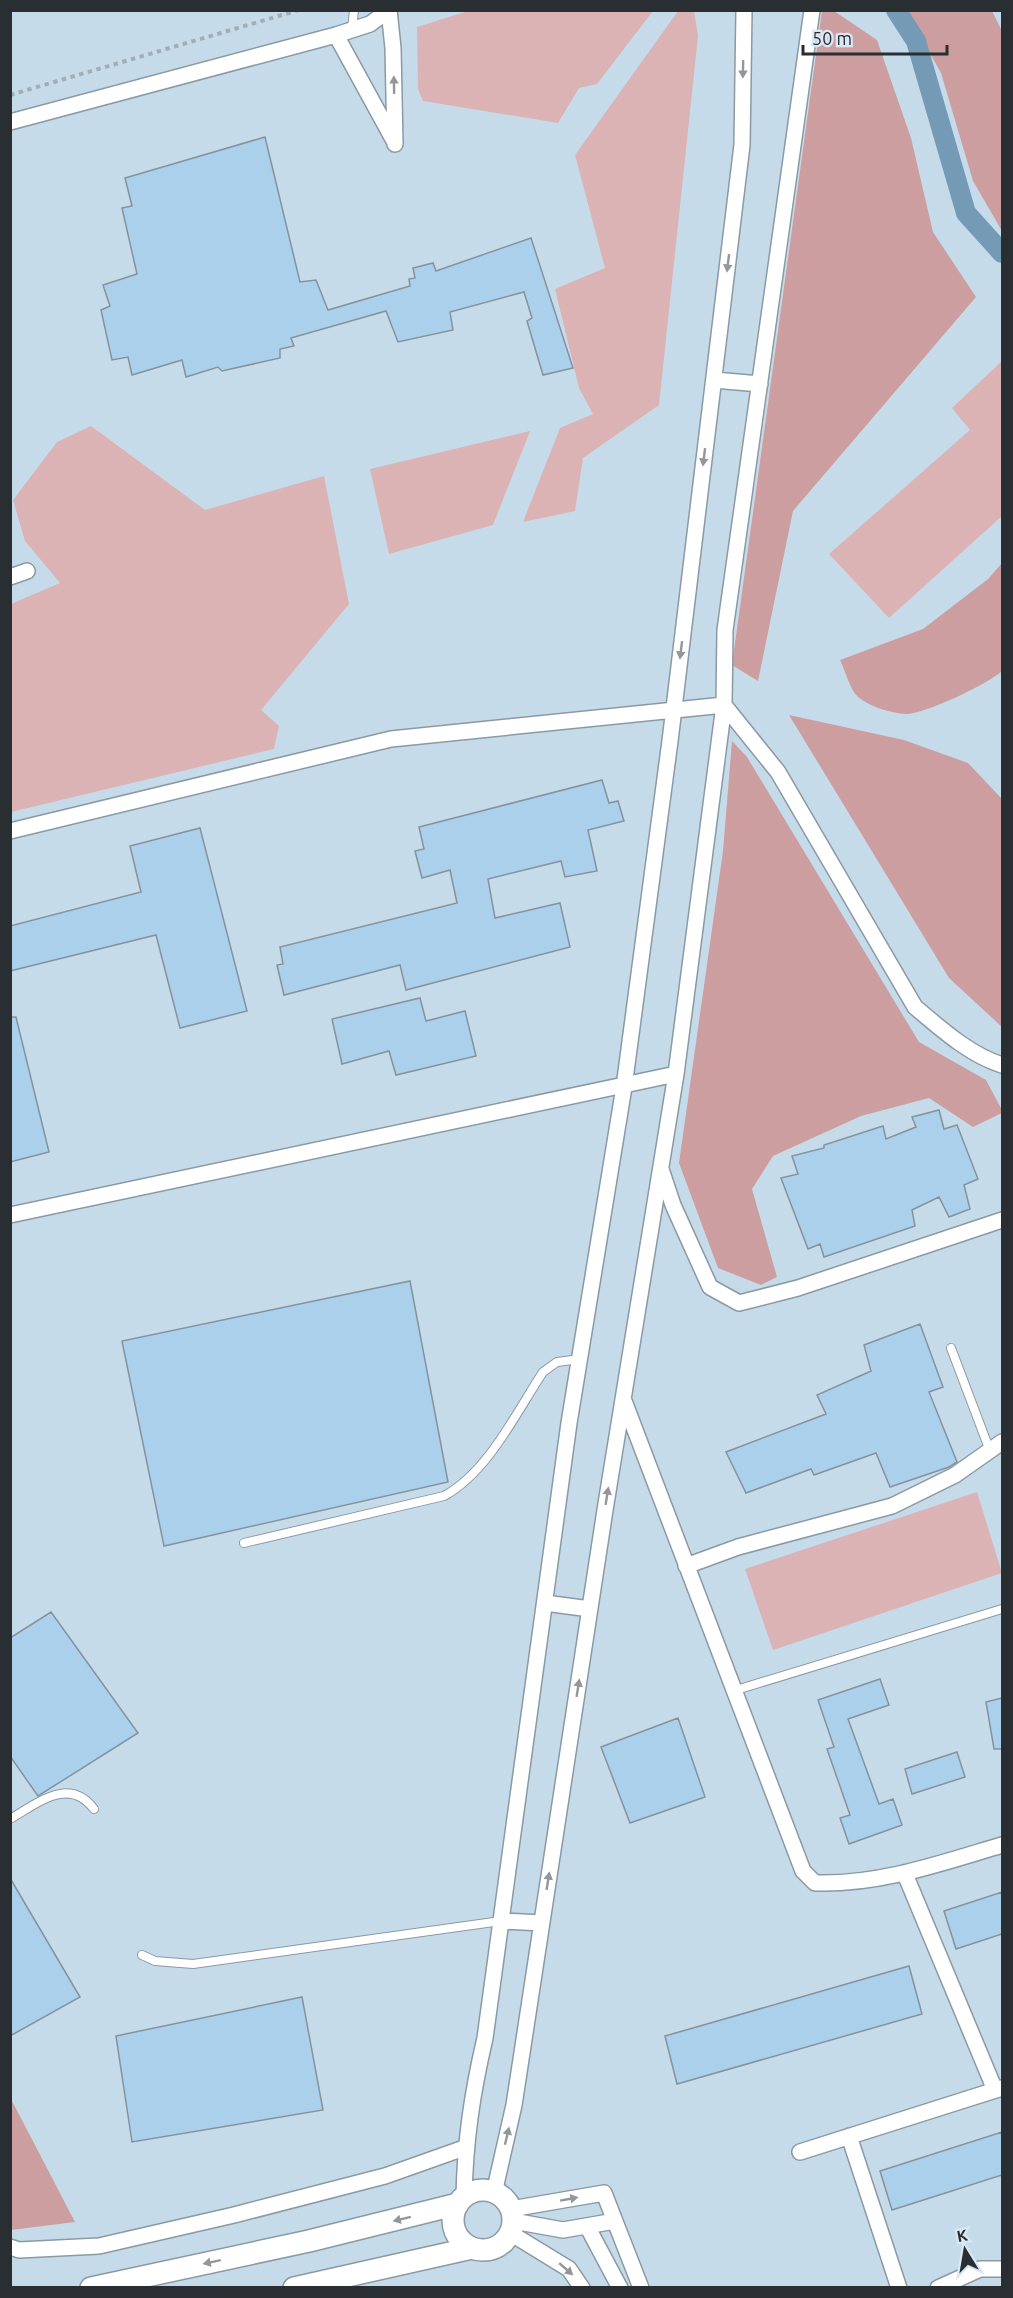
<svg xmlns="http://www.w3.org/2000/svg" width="1013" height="2298" font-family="Ubuntu,sans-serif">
<rect width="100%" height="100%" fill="#d9e8f3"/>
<path fill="#c6dbea" d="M11 11H1002V2287H11Z"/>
<path fill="#dbb3b4" d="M468 11 469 10 653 11 597 84 579 88 558 123 423 101 418 89 417 27Z
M678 11H694L698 36 659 405 583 458 575 511 523 522 560 428 593 414 579 388 555 289 605 268 575 155Z
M1002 361V516L889 618 829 554 970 430 952 408Z
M91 426 205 510 324 476 349 604 261 710 279 726 274 749 11 812V604L60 583 25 541 13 500 57 442Z
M530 431 493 525 389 554 370 469Z
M977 1492 1002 1573 773 1650 745 1569Z"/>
<path fill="#cd9ea0" d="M822 11H834L877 40 911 138 933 232 976 297 793 511 758 681 732 665Z
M906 11H992L1002 31V231L973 181 941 73Z
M1002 563V671C988 684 925 714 906 714 891 713 870 707 858 697 850 690 845 670 840 660L923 629 988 579Z
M789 715 904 740 968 763 1002 799V1027L949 978Z
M732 741 747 757 919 1042 986 1080 1002 1110V1113L973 1127 929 1098 861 1116 773 1156 752 1189 777 1277 761 1285 718 1268 679 1163 723 851Z
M10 2099H11L75 2222 11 2230Z"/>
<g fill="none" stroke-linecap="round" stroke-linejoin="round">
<path stroke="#759ab5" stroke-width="20" d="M896 10 916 41 966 213 1002 253"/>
</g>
<path fill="#aad0ec" stroke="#85929c" stroke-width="1.5" d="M265 137 300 282 316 280 328 310 410 286 409 279 415 278 413 268 433 263 436 271 531 238 573 368 543 375 527 321 532 318 524 292 450 312 453 330 398 342 386 311 291 338 294 346 280 349V358L222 371 218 367 186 377 182 360 132 375 128 357 112 360 101 310 110 306 103 285 137 274 122 208 132 206 125 178Z
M602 780 609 803 618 801 624 821 588 830 597 871 565 877 561 861 488 879 495 918 560 903 570 947 406 990 400 965 284 995 277 965 283 964 280 947 457 903 450 870 422 878 415 851 424 849 419 827Z
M200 828 247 1011 180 1028 156 935 10 971V926L141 892 130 846Z
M420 998 426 1021 465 1011 476 1056 396 1075 389 1051 342 1064 332 1019Z
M10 1017H16L49 1152 10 1162Z
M939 1110 944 1129 957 1125 978 1179 964 1185 970 1209 949 1217 939 1197 912 1210 915 1226 824 1257 820 1244 808 1249 781 1178 798 1174 792 1156 824 1148V1145L883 1126 886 1139 916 1127 912 1117Z
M410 1281 448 1482 164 1546 122 1341Z
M920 1324 943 1387 929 1392 957 1462 949 1467 890 1487 876 1453 814 1475 811 1469 746 1493 726 1452 826 1414 817 1395 871 1371 864 1345Z
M51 1612 138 1733 38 1796 10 1756V1638Z
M880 1679 889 1705 848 1719 879 1804 893 1799 902 1825 849 1844 840 1818 850 1815 827 1749 834 1747 818 1700Z
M1002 1698V1749H994L986 1702Z
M678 1718 705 1797 630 1823 601 1747Z
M957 1752 965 1777 912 1794 905 1769Z
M10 1878 80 1997 10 2036Z
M1002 1892V1934L956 1949 944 1911Z
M909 1966 922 2014 677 2084 665 2036Z
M302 1997 323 2110 132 2142 116 2036Z
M1002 2132V2175L892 2210 880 2171Z"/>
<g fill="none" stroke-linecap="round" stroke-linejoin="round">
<g stroke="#8b99a3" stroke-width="10">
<path id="lane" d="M352 30 354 10
M951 1348 990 1451
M244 1543 444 1496C488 1472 516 1413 543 1372L557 1362 580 1359
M733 1691 1002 1609
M10 1819C38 1803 69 1776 94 1809
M142 1955 155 1961 193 1964 501 1921"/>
</g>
<g stroke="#8b99a3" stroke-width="18">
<path id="street" d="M336 35 394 141
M10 122 336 35 370 24 389 10 393 48 395 144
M714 380 760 384
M10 577 27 571
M10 831 391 739 724 705 778 772 915 1007C941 1029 970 1055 1002 1065
M661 1169 673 1205 710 1287 739 1303 798 1288 1002 1220
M10 1215 676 1074
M624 1401 803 1871 815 1883C880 1885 941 1863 1002 1845
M686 1566 738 1547 892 1506 955 1475 1002 1442
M545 1603 590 1609
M905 1874 995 2090
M501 1921 542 1923
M849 2136 899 2288
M800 2152 1002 2088
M494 2193 514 2105 605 1510 676 1074 724 705 725 630 812 10
M464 2198C465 2141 472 2094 485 2038L569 1423 624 1087 670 741 742 145 744 10
M511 2209 604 2193 641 2288
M513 2221 563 2230 615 2221
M587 2226 620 2288
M510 2233 569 2269 582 2288
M10 2247 19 2250 99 2246 234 2215 385 2176 464 2148
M938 2288 980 2269H1002"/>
</g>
<g stroke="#8b99a3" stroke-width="24">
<path id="secondary" d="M453 2220a30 30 0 1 1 60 0a30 30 0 1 1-60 0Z
M91 2288 309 2241 458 2204
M294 2288 472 2248"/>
</g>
<path stroke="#a2aeb7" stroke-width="4" stroke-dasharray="4.5 4.5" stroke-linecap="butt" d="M10 95 299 10"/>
<use href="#lane" stroke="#fff" stroke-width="8"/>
<use href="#street" stroke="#fff" stroke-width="15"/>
<use href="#secondary" stroke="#fff" stroke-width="21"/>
</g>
<defs><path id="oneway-solid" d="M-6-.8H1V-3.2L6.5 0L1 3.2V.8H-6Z" transform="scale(1.5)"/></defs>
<g fill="#949698">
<use href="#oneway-solid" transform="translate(743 69) rotate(91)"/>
<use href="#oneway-solid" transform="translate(394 85) rotate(-91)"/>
<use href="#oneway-solid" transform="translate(728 263) rotate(97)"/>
<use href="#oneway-solid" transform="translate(704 457) rotate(97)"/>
<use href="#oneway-solid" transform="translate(681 650) rotate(97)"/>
<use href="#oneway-solid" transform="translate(607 1496) rotate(-81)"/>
<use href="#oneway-solid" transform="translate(578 1688) rotate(-81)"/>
<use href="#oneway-solid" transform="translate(548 1881) rotate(-81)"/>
<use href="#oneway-solid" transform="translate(507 2136) rotate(-77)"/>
<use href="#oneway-solid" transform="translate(569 2199) rotate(-10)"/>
<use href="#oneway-solid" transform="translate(402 2219) rotate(166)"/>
<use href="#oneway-solid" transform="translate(212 2262) rotate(168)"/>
<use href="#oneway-solid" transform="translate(566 2269) rotate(41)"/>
</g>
<rect width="1013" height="2298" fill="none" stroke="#282e32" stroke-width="24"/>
<g transform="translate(965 2250) rotate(349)" stroke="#d9e8f3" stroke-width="4.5" paint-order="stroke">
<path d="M0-4.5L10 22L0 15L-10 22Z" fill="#282e32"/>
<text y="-9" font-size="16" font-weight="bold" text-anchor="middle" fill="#282e32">K</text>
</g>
<path d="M803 45v9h144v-9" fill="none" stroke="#282e32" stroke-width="3"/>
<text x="812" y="45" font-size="18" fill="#282e32" stroke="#d9e8f3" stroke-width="4.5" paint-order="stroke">50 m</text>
</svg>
